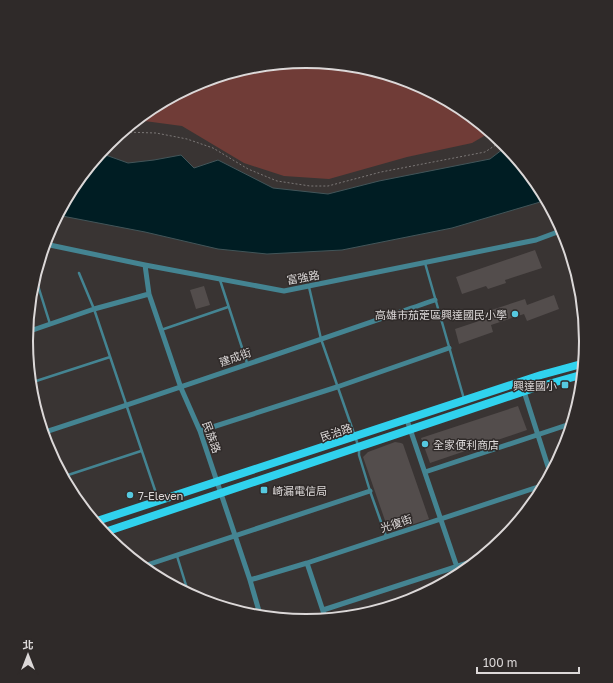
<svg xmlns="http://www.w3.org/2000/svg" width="613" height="683" font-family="'Golos Text','Noto Sans TC',sans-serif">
<rect width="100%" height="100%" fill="#393433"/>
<path fill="#703c37" d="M307 61 361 66 414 82 463 108 491 132 472 143 407 157 329 179 284 176 244 163 182 126 137 120 151 108 199 82 252 66Z"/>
<path fill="#001d23" stroke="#425559" d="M507 146 540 186 547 200 452 228 342 250 267 254 218 249 145 232 57 215 73 185 100 153 128 163 154 160 181 155 194 168 218 160 273 188 328 194 379 181 490 159Z"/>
<path fill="#534d4c" d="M535 250 542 268 505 280 506 283 488 289 486 286 462 294 456 277Z
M204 286 210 305 196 309 190 290Z
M554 295 559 309 527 321 524 314 491 325 493 332 459 344 455 329 482 320 479 314 525 299 527 305Z
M518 406 527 430 430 463 421 438Z
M395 442 401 443 403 444 429 519 389 532 363 457 368 452Z"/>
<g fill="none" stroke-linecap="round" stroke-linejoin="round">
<path stroke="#7b7776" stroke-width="1" stroke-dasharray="2 2" stroke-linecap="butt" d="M122 132 156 133 187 139 213 148 248 169 277 181 310 186H328L381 172 485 152 502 141"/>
<path stroke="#448492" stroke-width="2.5" d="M425 263 464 399
M79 273 94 309 158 499
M35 276 50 324
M220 280 247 363
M309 287 321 339 358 445
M161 330 228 307
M30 383 110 357
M359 449V455L370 491 386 536
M62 477 141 451
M177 556 189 595"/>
<path stroke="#448492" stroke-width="5" d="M45 244 145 265 284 291 536 240 563 230
M145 265 149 294 181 388 200 431 250 580 261 618
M27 332 94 309 149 294
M521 382 551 476
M407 420 460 576
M200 431 337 387 449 348
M42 433C174 390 304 345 435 300
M425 472 573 423
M307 563 326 620
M141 567 370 491
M250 580 307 563 547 484
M323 610 483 558"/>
<path stroke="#30d2ee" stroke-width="8" d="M94 522 541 375 585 363
M102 533 531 389 584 374"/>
</g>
<g fill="#56c9e0" stroke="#2f2a29" stroke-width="1.5">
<circle cx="515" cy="314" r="4"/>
<rect x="561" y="381" width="8" height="8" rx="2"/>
<circle cx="425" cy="444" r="4"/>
<rect x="260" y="486" width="8" height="8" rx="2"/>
<circle cx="130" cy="495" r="4"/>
</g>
<g text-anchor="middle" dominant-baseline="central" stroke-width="3" stroke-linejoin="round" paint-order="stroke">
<g font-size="11" fill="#dcd8d8" stroke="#2f2a29">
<text transform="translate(303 277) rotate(-10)">富強路</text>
<text transform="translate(235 357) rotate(-20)">建成街</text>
<text transform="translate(336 432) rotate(-18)">民治路</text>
<text transform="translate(212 437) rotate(70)">民族路</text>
<text transform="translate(396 523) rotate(-18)">光復街</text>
</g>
<g font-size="11" fill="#dcd8d8" stroke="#2f2a29" text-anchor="start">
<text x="507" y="314" text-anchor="end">高雄市茄萣區興達國民小學</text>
<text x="557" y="385" text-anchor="end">興達國小</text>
<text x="433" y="444">全家便利商店</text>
<text x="272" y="490">崎漏電信局</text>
<text x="138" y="495">7-Eleven</text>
</g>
</g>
<path d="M0 0H613V683H0ZM33 341a273 273 0 1 1 546 0a273 273 0 1 1-546 0Z" fill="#2f2a29" fill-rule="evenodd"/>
<path fill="none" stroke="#dcd8d8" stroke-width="2" d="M33 341a273 273 0 1 1 546 0a273 273 0 1 1-546 0Z"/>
<g transform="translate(28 655)" stroke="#2f2a29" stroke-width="3" paint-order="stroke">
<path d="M0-3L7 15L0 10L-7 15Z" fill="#dcd8d8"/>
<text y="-6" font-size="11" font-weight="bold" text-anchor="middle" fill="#dcd8d8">北</text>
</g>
<path d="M477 667v6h102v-6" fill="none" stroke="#dcd8d8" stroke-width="2"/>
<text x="483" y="667" font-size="12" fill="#dcd8d8" stroke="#2f2a29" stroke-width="3" paint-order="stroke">100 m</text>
</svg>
